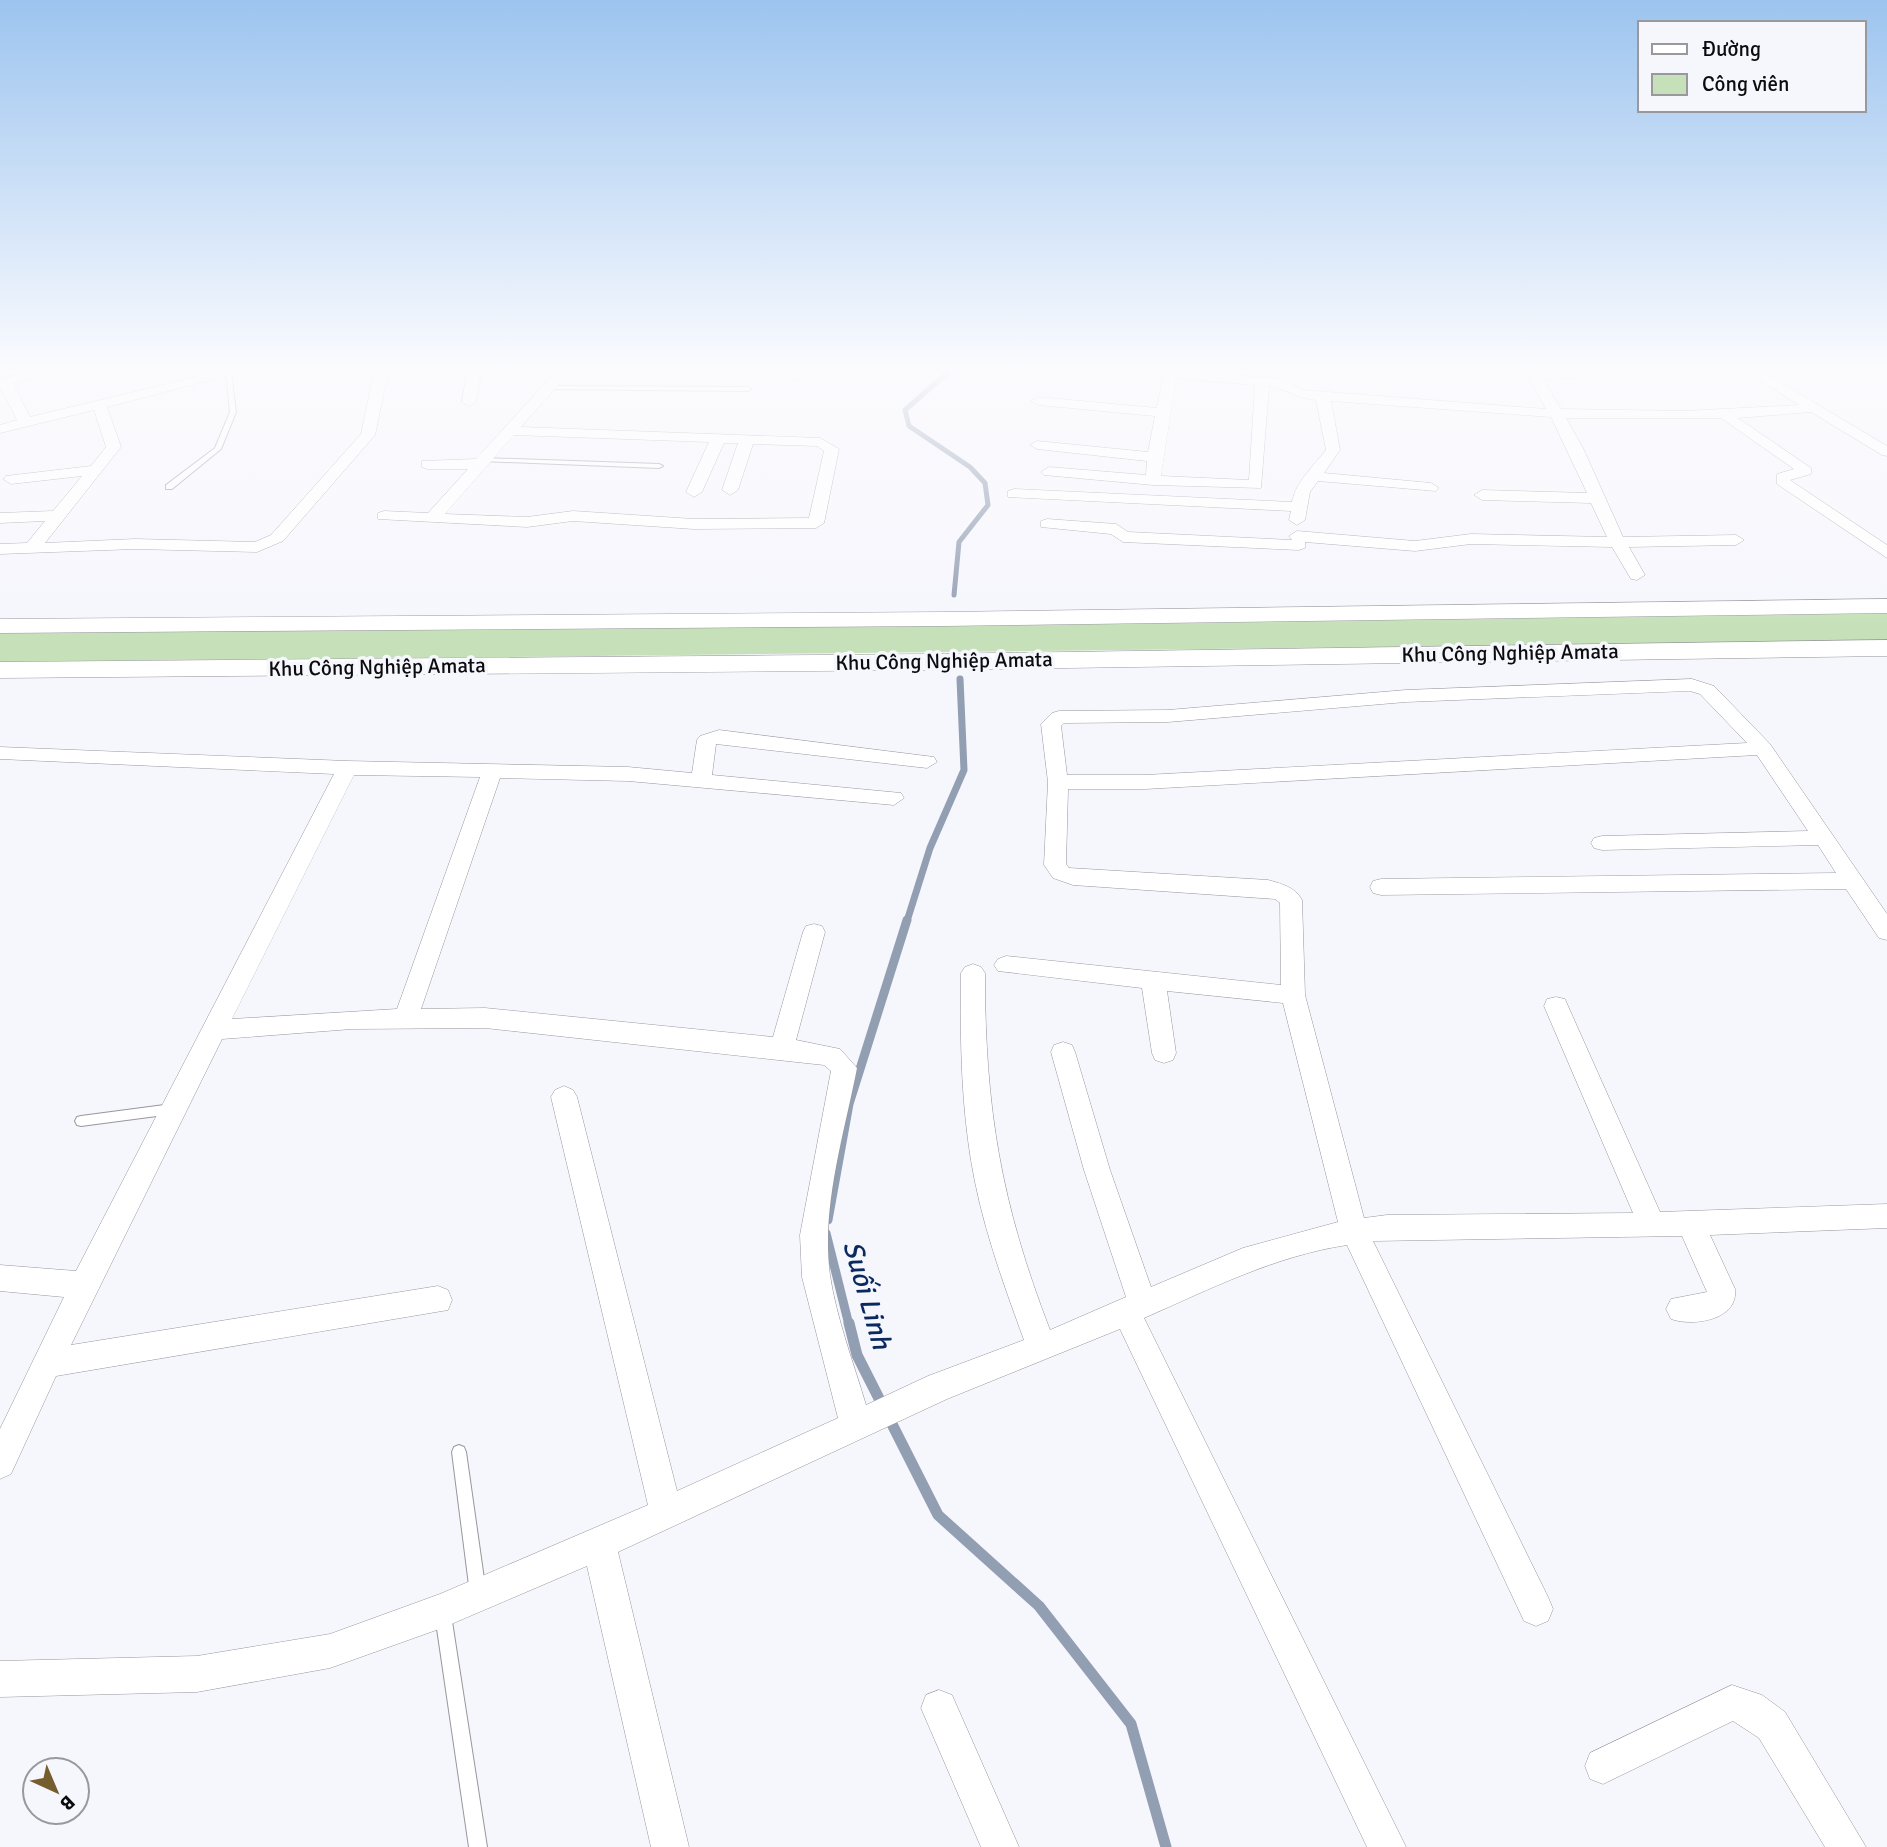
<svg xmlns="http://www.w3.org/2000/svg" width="1887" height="1847" font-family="Signika,sans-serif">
<rect width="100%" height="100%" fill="#f6f6fd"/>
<path fill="#c6e1b9" d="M1887 612V641L0 663V633Z"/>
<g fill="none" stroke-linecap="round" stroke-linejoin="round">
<path stroke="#929eb2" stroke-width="5" d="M953 368 905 410 909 426 970 467 985 483 988 505 959 542 954 595"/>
<path stroke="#929eb2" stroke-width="7" d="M907 921 930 848 964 770 960 679"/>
<path stroke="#929eb2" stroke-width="9" d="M828 1220 849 1104 907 920
M826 1233 849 1325"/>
<path stroke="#929eb2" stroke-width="11" d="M849 1323 857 1355 938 1515 1039 1606 1131 1724 1166 1847"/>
<g stroke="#97979d" stroke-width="2">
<path id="lane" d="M226 371 231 372 236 412 221 449 172 489H166V485L215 448 230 412Z
M547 386 748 387 751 389 748 391 545 389 544 388Z
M483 458 659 464 663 466 659 468 481 461 480 460Z
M172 1104 176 1106 178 1109 176 1112 172 1114 81 1126 77 1125 75 1121 77 1117 81 1116Z
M459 1445 464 1447 466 1452 486 1593 484 1599 478 1601 472 1599 470 1593 452 1452 454 1447Z
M443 1607 449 1609 451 1615 487 1847H469L435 1615 437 1609Z"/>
</g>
<g stroke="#97979d" stroke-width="1">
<path id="street" d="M46 368H68L13 384 30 417 234 368H256L107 407 121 447 45 543 135 539 255 542 271 535 361 434 375 368H389L375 435 283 541 257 552 135 549 0 554V544L27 543 45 521 0 523V513L53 511 82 476 11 484 3 479 6 476 91 466 106 447 94 410 0 433V425L17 420 0 386V379Z
M468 368H482L476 402 469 406 462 402Z
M559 368H573L521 427 820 438 839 449 824 523 816 528 694 529 573 521 527 527 378 519V513L384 511 428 513 468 469H427L422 467V461L476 459ZM514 435 709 442 686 492 694 497 702 492 724 443H738L722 490 730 495 738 490 753 444 817 446 824 451 809 518 694 519 573 511 527 517 445 514Z
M796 368H810L801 380 796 381 789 377Z
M1107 368H1154L1281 379 1302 390 1546 409 1524 368H1536L1538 371 1592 370 1597 371V377L1543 379 1561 409 1685 411 1799 405 1740 368H1756L1887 446V456L1882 455 1811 412 1738 418 1811 468V474L1790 480 1887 545V558L1777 484V474L1794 469 1721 418H1566L1583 448 1623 537 1736 535 1744 540 1736 545 1629 547 1645 575 1637 580 1631 579 1612 547 1471 544 1415 551 1305 542V548L1299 550 1123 542 1111 534 1041 527V521L1047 519 1116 524 1128 532 1292 540 1289 536 1297 531 1415 541 1471 534 1607 537 1591 503 1482 500 1474 495 1482 490 1587 493 1551 417 1331 401 1340 450 1324 473 1431 483 1439 488 1436 491 1318 481 1310 492 1305 520 1297 525 1289 520 1291 511 1008 497V491L1014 489 1292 502C1296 481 1313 467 1326 450L1316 400C1296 398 1285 388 1269 386L1261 488 1153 485 1044 475 1041 472 1049 467 1146 475 1147 461 1037 449 1030 445 1037 441 1148 452 1155 416 1038 405 1031 401 1038 397 1157 408 1163 376 1114 372ZM1176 378 1255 385 1249 480 1161 476Z
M1679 368H1715C1706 375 1678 379 1669 372Z
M1692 679 1714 686 1770 744 1887 914V940L1879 938 1846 889 1381 895 1373 893 1370 887 1373 881 1381 879 1836 873 1818 845 1602 850 1594 848 1591 843 1594 838 1602 836 1808 831 1757 755 1145 789H1068L1066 864 1069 868 1268 880C1282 884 1295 887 1302 900L1305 995 1364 1218 1387 1215 1633 1213 1544 1006 1547 999 1556 997 1565 999 1568 1006 1660 1212 1887 1204V1228L1710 1235 1735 1289C1739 1320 1693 1327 1671 1319L1666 1309 1671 1299 1707 1292 1682 1236 1373 1241 1548 1597 1553 1609 1548 1621 1536 1626 1524 1621 1347 1245C1275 1256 1210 1289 1144 1318L1406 1847H1367L1120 1329 947 1399 618 1552 689 1847H651L587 1566 442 1628 330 1668 197 1692 0 1697V1661L197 1656 330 1634 440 1594 648 1505 551 1097 555 1090 564 1086 573 1090 577 1097 677 1491 838 1418 802 1277 800 1235 831 1071 824 1065 485 1028 352 1029 222 1039 71 1345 438 1286 448 1290 452 1300 448 1310 56 1376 11 1474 0 1479V1429L64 1297 0 1291V1265L76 1271 334 774 0 759V747L347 761 628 767 692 773 697 740 700 736 719 730 934 757 937 762 927 768 716 744 712 775 901 793 904 798 894 805 628 781 500 778 421 1009 485 1008 773 1037 803 932 806 926 814 924 822 926 825 932 796 1040 840 1049 857 1068C844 1135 821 1207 830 1275 836 1317 854 1364 866 1405L928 1376 1024 1340C1005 1288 986 1236 975 1182 961 1113 960 1043 961 973L965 967 973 964 981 967 985 973C985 1109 1001 1203 1050 1330L1126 1297 1084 1170 1051 1052 1054 1045 1063 1042 1072 1045 1075 1052 1110 1170 1151 1287 1243 1248 1338 1222 1283 1003 1167 991 1176 1053 1173 1060 1164 1063 1155 1060 1152 1053 1142 988 998 971 994 965 998 959 1006 956 1281 985 1280 903 1275 899 1073 885 1053 878 1044 865 1048 782 1041 724 1052 713 1059 711 1168 710 1406 690ZM1690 691 1700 694 1747 743 1145 775H1067L1061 726 1064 723 1168 722 1406 702ZM354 775 480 777 397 1009 232 1019Z
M1732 1685 1762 1695 1785 1712 1866 1847H1825L1759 1738 1733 1721 1603 1784 1590 1779 1585 1766 1590 1753Z
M939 1690 952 1695 1019 1847H981L921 1708 926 1695Z"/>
</g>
<g stroke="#97979d" stroke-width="1">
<path id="secondary" d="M1887 599V613L943 626 0 633V619L943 612Z
M1887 640V656L929 670 0 678V662L929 654Z"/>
</g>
<use href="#lane" fill="#fff" fill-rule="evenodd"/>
<use href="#street" fill="#fff" fill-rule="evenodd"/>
<use href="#secondary" fill="#fff" fill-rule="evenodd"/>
</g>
<linearGradient id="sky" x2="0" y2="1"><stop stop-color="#9cc4ef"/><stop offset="0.59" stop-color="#fbfbfe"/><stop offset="1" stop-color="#fbfbfe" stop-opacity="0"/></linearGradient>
<rect width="1887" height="626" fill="url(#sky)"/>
<g text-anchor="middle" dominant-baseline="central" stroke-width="7" stroke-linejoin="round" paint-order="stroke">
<g font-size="21" fill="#0c0c0e" stroke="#f6f6fd">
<text transform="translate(1510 653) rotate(-1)">Khu Công Nghiệp Amata</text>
<text transform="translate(944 661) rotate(-1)">Khu Công Nghiệp Amata</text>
<text transform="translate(377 667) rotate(-1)">Khu Công Nghiệp Amata</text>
</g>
<g font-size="28" font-style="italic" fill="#09295f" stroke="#f6f6fd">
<text transform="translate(867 1295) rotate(74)">Suối Linh</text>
</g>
</g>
<rect x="1638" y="21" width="228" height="91" fill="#f6f6fd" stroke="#98989d" stroke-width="2"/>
<rect x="1652" y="44" width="35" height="10" fill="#ffffff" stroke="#98989d" stroke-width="2"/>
<text x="1702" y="56" font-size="21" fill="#0c0c0e">Đường</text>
<rect x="1652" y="74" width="35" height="21" fill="#c6e1b9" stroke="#98989d" stroke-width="2"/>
<text x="1702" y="91" font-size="21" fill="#0c0c0e">Công viên</text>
<g transform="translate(56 1791) rotate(136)"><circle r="33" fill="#f6f6fd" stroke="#98989d" stroke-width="2"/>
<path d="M0-5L12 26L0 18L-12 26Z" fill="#765d2e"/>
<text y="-10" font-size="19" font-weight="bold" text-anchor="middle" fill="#0c0c0e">B</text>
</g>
</svg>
